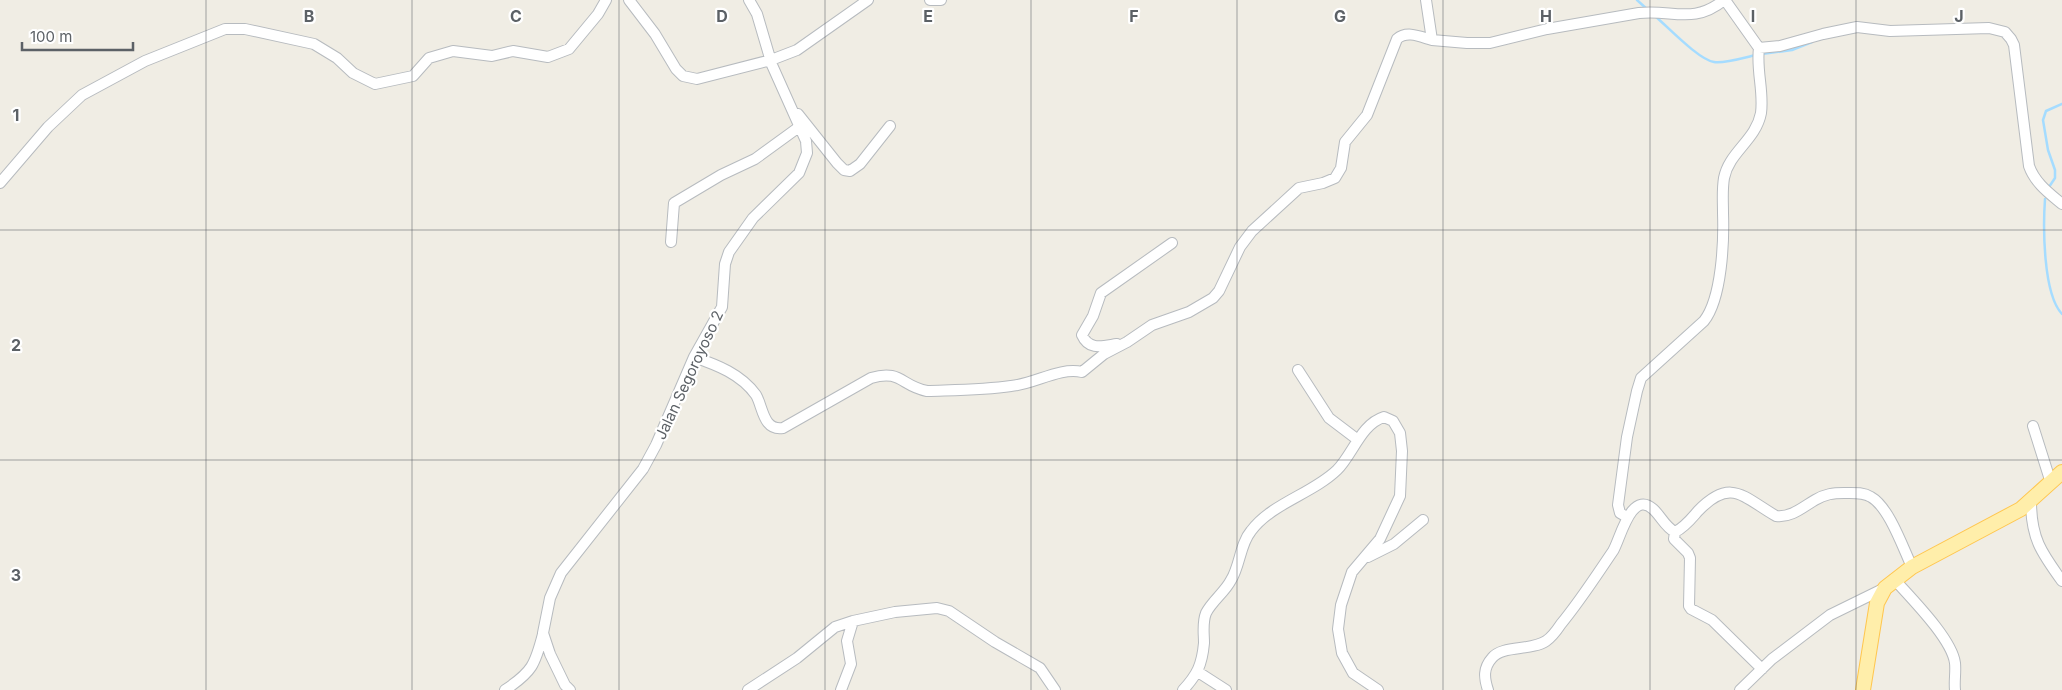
<svg xmlns="http://www.w3.org/2000/svg" width="2062" height="690" font-family="Inter,sans-serif">
<rect width="100%" height="100%" fill="#f0ede4"/>
<g fill="none" stroke-linecap="round" stroke-linejoin="round">
<path stroke="#a5dcff" stroke-width="2.5" d="M1637 0 1648 10
M1656 17C1668 27 1699 60 1714 62 1724 64 1746 57 1756 55
M1762 54 1792 50 1812 42
M2049 187 2055 178V170L2048 150 2043 120 2046 111 2062 104
M2045 199C2043 227 2043 294 2062 314"/>
<g stroke="#b7bbbf" stroke-width="12">
<path id="minor" d="M629 0 655 34 676 69 683 76 697 79 771 60 797 50 868 0
M930 0H941
M1426 0 1432 40 1467 43H1490L1547 29 1639 13C1672 9 1693 25 1724 0
M1759 48 1780 46 1823 34 1857 27 1890 31 1989 28 2005 32 2011 39 2014 45 2029 166C2035 183 2049 193 2062 204
M798 114 837 163 844 170 850 171 860 164 890 126
M0 183 48 127 82 95 145 61 225 29H245L314 44 337 58 353 73 375 84 413 76 429 58 453 51 492 56 513 51 548 57 569 49 598 14 606 0
M671 242 674 203 721 175 755 159 799 127
M1117 344C1103 346 1089 351 1082 335L1093 316 1101 293 1172 243
M694 357C717 365 741 374 756 395 763 407 763 431 783 428L871 378C901 369 901 386 927 391 955 390 984 390 1011 386 1035 384 1059 367 1082 372L1104 354 1127 342 1152 325 1189 312 1213 298 1219 291 1240 247 1252 231 1299 188 1323 183 1335 178 1341 168 1345 142 1367 115 1397 39C1407 30 1421 37 1432 40
M1298 370 1329 418 1358 440
M2033 426 2051 483
M2031 501C2031 538 2041 552 2062 581
M1627 517 1620 513 1618 505 1627 437 1637 391 1641 378 1704 321C1722 298 1724 241 1723 213 1723 201 1722 190 1724 178 1729 152 1756 140 1761 113 1764 91 1756 70 1759 48L1725 0
M1675 532 1674 539 1688 553 1690 558 1689 606 1691 609 1712 620 1762 669
M1368 557 1394 544 1423 520
M1894 579C1911 598 1952 639 1955 663 1956 672 1954 681 1955 690
M1198 672 1226 690
M505 690C532 672 535 665 543 634
M570 690 565 685 550 654 543 633 550 598 561 573 643 469 656 445 694 357 722 307 725 264 729 252 753 218 799 173 807 153 806 141 772 65 757 14 749 0
M748 690 797 658 835 627 853 621 895 612 937 608 949 611 995 642 1040 668 1055 690
M841 690 851 664 847 641 853 621
M1183 690C1197 675 1202 665 1204 643 1204 633 1202 623 1206 613 1212 601 1225 592 1231 580 1240 566 1240 544 1251 531 1272 503 1312 494 1337 470 1353 454 1361 424 1384 417L1393 421 1400 433 1402 451 1400 496 1380 539 1352 572 1341 605 1338 629 1342 653 1353 673 1378 690
M1488 690C1484 678 1483 668 1492 658 1502 645 1531 651 1546 641 1552 637 1557 630 1561 624 1580 601 1596 576 1613 551 1620 540 1631 489 1653 509 1661 516 1665 527 1675 532 1685 527 1691 519 1698 511 1731 477 1743 497 1776 516 1791 518 1803 507 1815 500 1825 494 1833 493 1844 493 1853 493 1863 492 1871 497 1889 507 1903 548 1912 567
M1740 690 1772 659 1830 615 1885 588"/>
</g>
<g stroke="#ffc64e" stroke-width="16">
<path id="major" d="M1863 690 1877 603 1885 588 1912 567 2021 509 2062 472"/>
</g>
<use href="#minor" stroke="#fff" stroke-width="10"/>
<use href="#major" stroke="#fea" stroke-width="14"/>
</g>
<path fill="none" stroke="#5c6166" stroke-width="1" stroke-opacity="0.55" d="M206 0V690M412 0V690M619 0V690M825 0V690M1031 0V690M1237 0V690M1443 0V690M1650 0V690M1856 0V690M0 230H2062M0 460H2062"/>
<g text-anchor="middle" dominant-baseline="central" stroke-width="4.5" stroke-linejoin="round" paint-order="stroke">
<g font-size="15" fill="#5c6166" stroke="#fff">
<text transform="translate(689 375) rotate(-65)">Jalan Segoroyoso 2</text>
</g>
</g>
<g font-size="16" text-anchor="middle" font-weight="bold" fill="#5c6166" stroke="#fff" stroke-width="4.5" stroke-linejoin="round" paint-order="stroke">
<text x="309" y="22">B</text>
<text x="516" y="22">C</text>
<text x="722" y="22">D</text>
<text x="928" y="22">E</text>
<text x="1134" y="22">F</text>
<text x="1340" y="22">G</text>
<text x="1546" y="22">H</text>
<text x="1753" y="22">I</text>
<text x="1959" y="22">J</text>
<text x="16" y="121">1</text>
<text x="16" y="351">2</text>
<text x="16" y="581">3</text>
</g>
<path d="M22 42v8h111v-8" fill="none" stroke="#5c6166" stroke-width="2.5"/>
<text x="30" y="42" font-size="15" fill="#5c6166" stroke="#ffffff" stroke-width="4" paint-order="stroke">100 m</text>
</svg>
